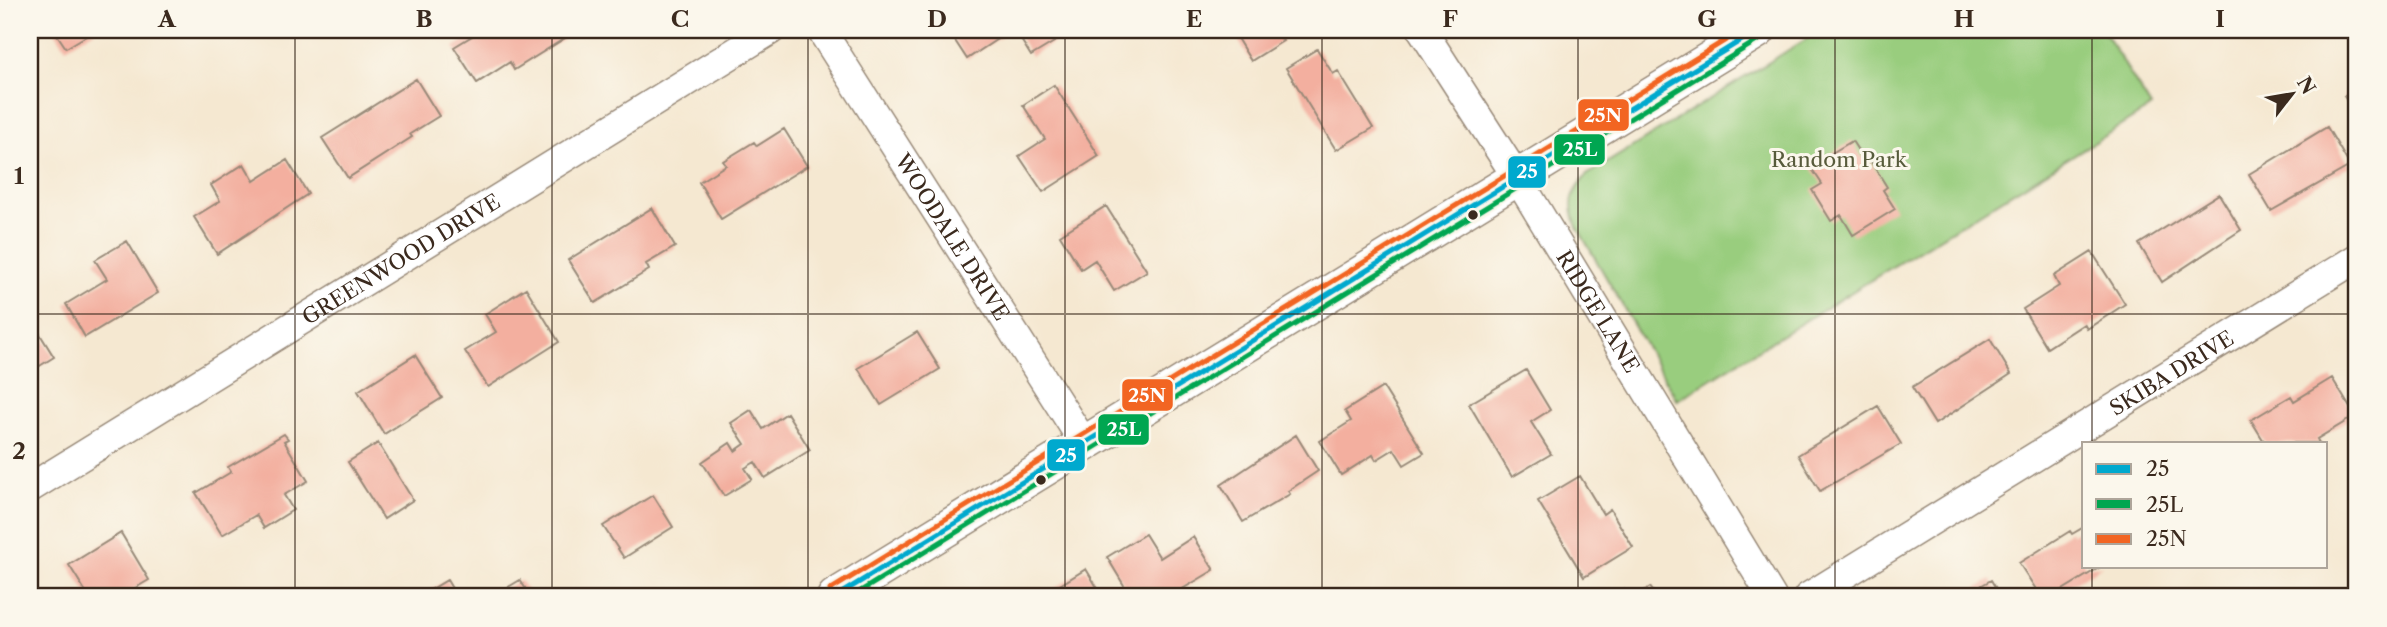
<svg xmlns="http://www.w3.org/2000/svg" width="2387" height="627" font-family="'Libre Caslon Text',serif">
<rect width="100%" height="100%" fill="#fbf7ec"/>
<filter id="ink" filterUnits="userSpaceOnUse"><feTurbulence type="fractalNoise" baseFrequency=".0143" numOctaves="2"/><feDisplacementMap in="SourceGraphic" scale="14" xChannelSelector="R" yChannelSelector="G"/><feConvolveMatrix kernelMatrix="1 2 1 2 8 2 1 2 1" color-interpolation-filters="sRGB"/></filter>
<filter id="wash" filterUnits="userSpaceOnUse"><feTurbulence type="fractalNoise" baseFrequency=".00686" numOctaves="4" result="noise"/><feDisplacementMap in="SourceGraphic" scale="28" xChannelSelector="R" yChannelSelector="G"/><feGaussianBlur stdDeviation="1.57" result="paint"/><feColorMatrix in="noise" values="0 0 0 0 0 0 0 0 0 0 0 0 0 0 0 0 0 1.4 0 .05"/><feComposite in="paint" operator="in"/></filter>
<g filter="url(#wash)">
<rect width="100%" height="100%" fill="#f5e8d1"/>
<path fill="#99cd7e" stroke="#6a7c4e" stroke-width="2" d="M1821 30H2103L2151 107 1677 400 1577 227C1568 204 1571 193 1587 175Z"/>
<g id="blocks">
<path fill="#f3af9f" d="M54 30H96L66 48Z
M482 30H567L570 35 514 70 510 62 477 83 454 47Z
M948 30H1007L1008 32 967 59Z
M1015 30H1067L1069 33 1031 56Z
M1232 30H1276L1283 41 1251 61Z
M1317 49 1333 74 1338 71 1373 128 1336 150 1286 68Z
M416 79 439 116 410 134 412 137 348 178 322 138Z
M1054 85 1099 156 1043 192 1019 156 1045 139 1023 105Z
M2357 88V117L2344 96Z
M2327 127 2350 166 2271 211 2249 174Z
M784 129 807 166 721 219 699 182 726 165 723 161 754 142 757 146Z
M1852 141 1863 158 1867 155 1887 187 1883 190 1895 209 1853 235 1841 215 1831 221 1812 190 1822 184 1810 166Z
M287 160 308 194 217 254 194 217 220 201 211 185 244 164 254 181Z
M2219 194 2241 230 2162 282 2139 244Z
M1106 206 1147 271 1114 291 1095 260 1081 269 1060 235Z
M652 208 675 247 646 264 649 270 595 303 568 260Z
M127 241 158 293 85 337 66 304 107 279 95 260Z
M2092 252 2125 304 2087 329 2084 324 2047 348 2023 309 2059 286 2054 276Z
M526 288 559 342 488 387 465 351 496 332 485 314Z
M30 318 54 357 30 372Z
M917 332 940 369 881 405 858 368Z
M1990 339 2011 374 1935 424 1912 387Z
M415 355 442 398 384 434 358 391Z
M1526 370 1550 410 1531 422 1551 454 1512 477 1469 404Z
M2332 378 2355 416 2317 439 2319 443H2265L2251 420 2291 396 2294 401Z
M1383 387 1424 453 1404 465 1394 449 1376 460 1373 455 1341 475 1320 441 1351 421 1345 411Z
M1878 406 1901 444 1820 491 1798 455Z
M751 410 763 429 787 413 810 450 765 478 755 462 745 468 752 479 724 496 702 462 730 443 735 451 745 444 731 423Z
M284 434 288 439 284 441 308 481 284 495 293 510 264 528 256 515 222 535 196 493 231 472 228 467Z
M1296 435 1318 471 1288 491 1290 494 1243 522 1221 485Z
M378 443 413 500 384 519 348 462Z
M1580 476 1603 514 1610 509 1633 547 1584 577 1538 501Z
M653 495 673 527 624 558 603 526Z
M2084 527V566H2102L2051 597H2041L2019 563 2070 531 2072 534Z
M121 533 149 580 120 597H89L69 565Z
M1145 534 1160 558 1193 537 1214 570 1169 597H1131L1107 557Z
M1086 569 1103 597H1049L1047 593Z
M447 580 457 597H419Z
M520 580 531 597H492Z
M1991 580 2001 597H1961Z
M1650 587 1657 597H1635Z
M1624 589 1629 597H1611Z"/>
</g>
</g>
<g filter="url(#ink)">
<use href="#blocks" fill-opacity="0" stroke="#988978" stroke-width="2"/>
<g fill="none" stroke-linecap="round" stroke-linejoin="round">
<g stroke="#988978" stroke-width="31">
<g id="minor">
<path id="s1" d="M821 30 1084 443"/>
<path id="s2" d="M1422 30 1518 179 1772 597"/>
<path id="s3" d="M30 488 771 30"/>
<path id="s4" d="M1808 597 2357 258"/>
</g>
</g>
<g stroke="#988978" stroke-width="38">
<path id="tertiary" d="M835 597 1758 30"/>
</g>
<use href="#minor" stroke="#fff" stroke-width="28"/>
<use href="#tertiary" stroke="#fff" stroke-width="35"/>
<g stroke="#fbf7ec" stroke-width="10">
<path id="bus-1" d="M835 597 1758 30"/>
</g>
<g stroke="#fbf7ec" stroke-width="10">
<path id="bus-2" d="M851 597 1763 37"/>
</g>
<g stroke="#fbf7ec" stroke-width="10">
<path id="bus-3" d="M830 590 1742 30"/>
</g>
<use href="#bus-1" stroke="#00a9ce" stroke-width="5"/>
<use href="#bus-2" stroke="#00a651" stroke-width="5"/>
<use href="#bus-3" stroke="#f26522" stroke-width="5"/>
</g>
</g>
<path fill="none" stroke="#3b2a1e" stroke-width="2" stroke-opacity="0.55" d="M295 30V597M552 30V597M808 30V597M1065 30V597M1322 30V597M1578 30V597M1835 30V597M2092 30V443M30 314H2357M2092 566V597"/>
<g fill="#3b2a1e" stroke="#fbf7ec" stroke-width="2.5">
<circle cx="1473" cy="215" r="6"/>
<circle cx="1041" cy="480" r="6"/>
</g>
<g text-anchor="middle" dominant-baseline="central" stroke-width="6" stroke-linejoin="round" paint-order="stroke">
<g font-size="21" fill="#575b3b" stroke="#fbf7ec">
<text x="1839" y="159">Random Park</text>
</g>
<g font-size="21" fill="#3b2a1e" stroke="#fbf7ec">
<text stroke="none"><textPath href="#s1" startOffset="245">WOODALE DRIVE</textPath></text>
<text stroke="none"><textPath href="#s3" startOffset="436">GREENWOOD DRIVE</textPath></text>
<text stroke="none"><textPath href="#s2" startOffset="332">RIDGE LANE</textPath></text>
<text stroke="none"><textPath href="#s4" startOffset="427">SKIBA DRIVE</textPath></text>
</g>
</g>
<g stroke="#fbf7ec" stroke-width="2.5">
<rect x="1577" y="98" width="53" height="34" rx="7" fill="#f26522"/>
<rect x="1553" y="133" width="53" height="33" rx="7" fill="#00a651"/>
<rect x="1507" y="155" width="40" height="34" rx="7" fill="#00a9ce"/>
<rect x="1121" y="378" width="53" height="34" rx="7" fill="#f26522"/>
<rect x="1097" y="413" width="53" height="33" rx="7" fill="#00a651"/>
<rect x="1046" y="438" width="40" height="34" rx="7" fill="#00a9ce"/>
</g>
<g font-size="19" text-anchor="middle" font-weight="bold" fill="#fff">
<text x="1603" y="122">25N</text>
<text x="1580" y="156">25L</text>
<text x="1527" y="178">25</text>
<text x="1147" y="402">25N</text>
<text x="1124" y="436">25L</text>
<text x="1066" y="462">25</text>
</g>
<rect width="2387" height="627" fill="none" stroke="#fbf7ec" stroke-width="77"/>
<rect x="2082" y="442" width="245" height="126" fill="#fbf7ec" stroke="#aea59a" stroke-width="2"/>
<rect x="2096" y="464" width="35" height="10" fill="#00a9ce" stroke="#aea59a" stroke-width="2"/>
<text x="2146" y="476" font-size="21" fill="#3b2a1e">25</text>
<rect x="2096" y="499" width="35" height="10" fill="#00a651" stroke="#aea59a" stroke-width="2"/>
<text x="2146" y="512" font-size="21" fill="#3b2a1e">25L</text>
<rect x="2096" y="534" width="35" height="10" fill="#f26522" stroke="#aea59a" stroke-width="2"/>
<text x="2146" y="546" font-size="21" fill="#3b2a1e">25N</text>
<g transform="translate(2292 94) rotate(59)" stroke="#fbf7ec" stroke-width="5" paint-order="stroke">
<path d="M0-5L12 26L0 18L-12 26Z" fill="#3b2a1e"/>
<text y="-10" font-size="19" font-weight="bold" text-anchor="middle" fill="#3b2a1e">N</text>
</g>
<rect x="38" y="38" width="2310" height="550" fill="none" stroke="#3b2a1e" stroke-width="2.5"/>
<g font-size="23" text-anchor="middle" font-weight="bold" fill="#3b2a1e">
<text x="167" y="27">A</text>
<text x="424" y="27">B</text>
<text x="680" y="27">C</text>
<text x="937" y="27">D</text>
<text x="1194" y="27">E</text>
<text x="1450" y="27">F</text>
<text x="1707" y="27">G</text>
<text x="1964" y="27">H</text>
<text x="2220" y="27">I</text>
<text x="19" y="184">1</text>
<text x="19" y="459">2</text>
</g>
</svg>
